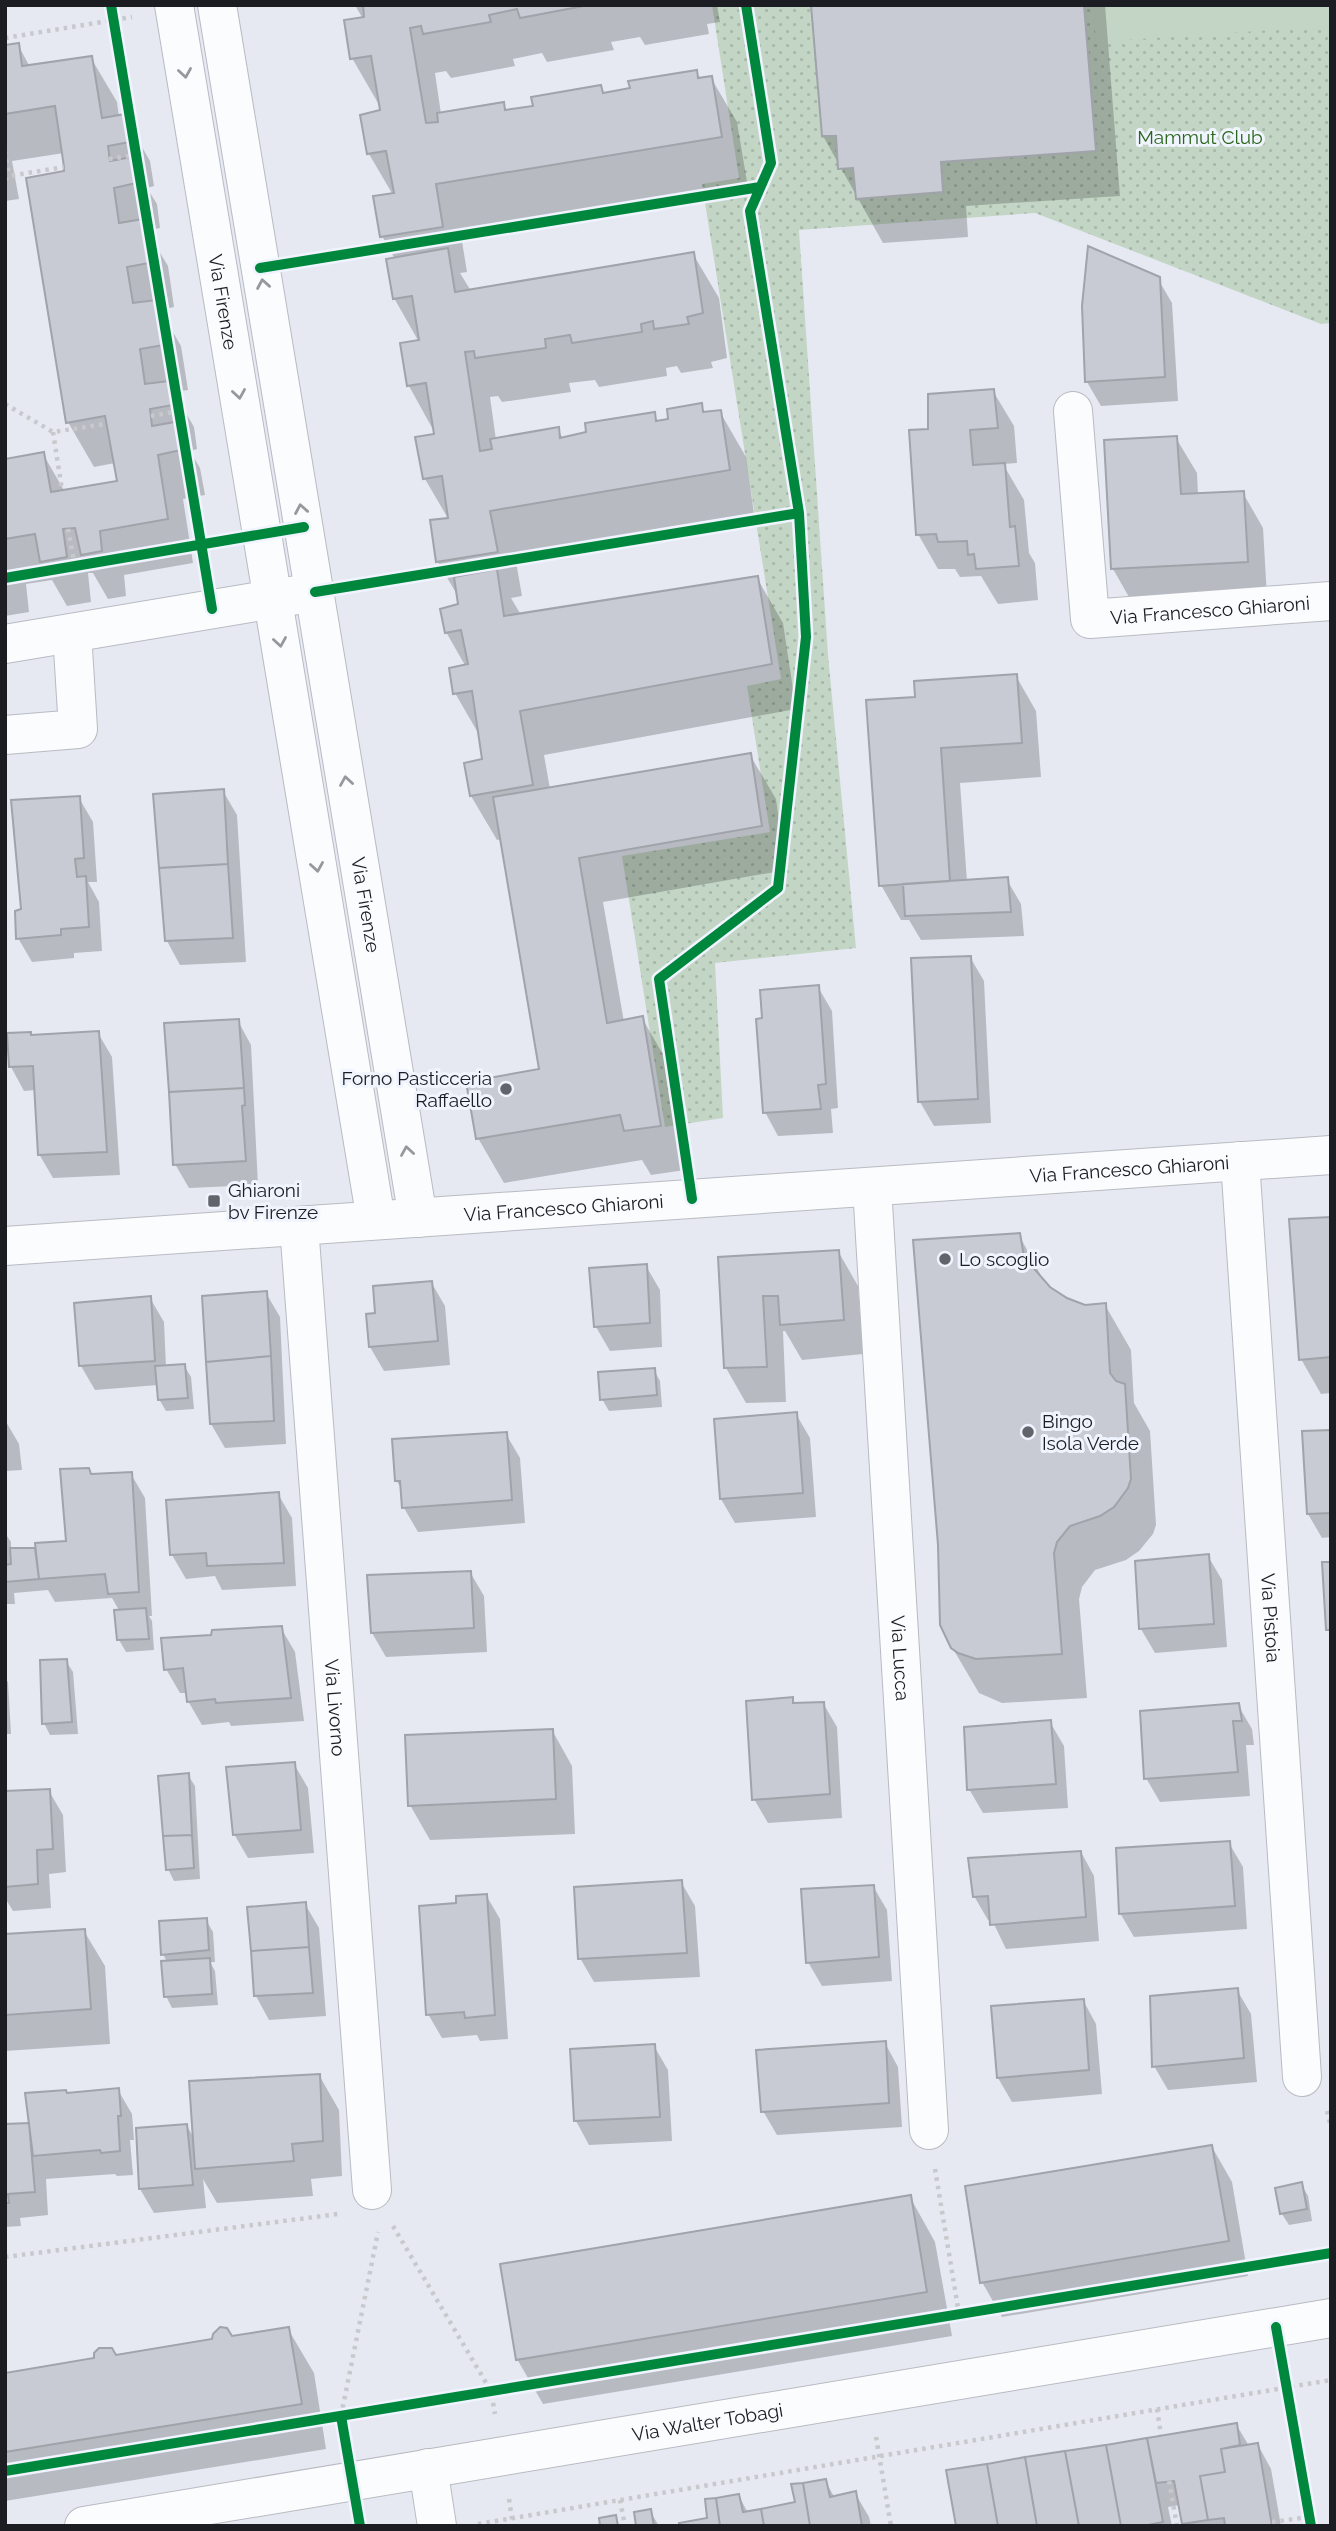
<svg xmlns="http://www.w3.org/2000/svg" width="1336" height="2531" font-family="Raleway,sans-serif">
<defs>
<pattern id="park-dots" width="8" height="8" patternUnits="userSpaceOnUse" patternTransform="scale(1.75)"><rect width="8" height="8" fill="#c3d6c5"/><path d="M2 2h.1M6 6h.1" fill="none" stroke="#a7b7a9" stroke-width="1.8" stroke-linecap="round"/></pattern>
</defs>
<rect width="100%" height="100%" fill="#e6e9f2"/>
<path fill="url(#park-dots)" d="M712 5H1331V323L1321 324 1035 213 799 230 828 655 856 948 715 963 723 1118 665 1127 622 856 770 832 747 686 781 679 702 184 739 178Z"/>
<path fill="#c3d6c5" d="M1093 5H1331V26L1096 42Z"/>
<path fill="#0003" d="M355 5H717L720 22 707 24 709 34 645 45 640 37 611 42 614 50 547 62 542 53 513 59 515 66 451 78 446 71 435 73 441 114 503 104 507 111 535 107 600 87 604 95 696 71 701 79 711 78 737 122 747 182 460 229 467 272 460 273 471 291 693 254 719 298 727 358 711 362 713 368 681 373 677 366 666 368 667 376 599 387 595 380 569 383 571 392 502 402 498 396 490 397 496 440 558 429 563 439 654 414 659 423 670 420 701 405 706 414 720 412 746 457 754 514 515 556 522 596 511 598 521 615 757 578 783 623 796 709 544 755 550 789 750 755 776 799 786 870 603 902 624 1022 642 1018 668 1063 685 1170 651 1175 642 1160 504 1183 478 1138 541 1070 502 839 497 840 471 796 484 760 481 738 455 693 466 667 446 632 460 605 459 598 438 562 432 522 449 520 425 479 417 438 436 435 409 386 402 345 419 342 394 298 395 259 382 236 393 195 369 154 362 116 382 112 380 103H378L352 58 363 19Z
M813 5H1105L1120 196 966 206 968 237 883 243 823 136Z
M18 45 30 67 91 58 117 102 119 117 124 116 150 161 154 186 147 188 157 204 160 228 147 231 168 266 174 307 160 310 181 346 188 390 174 392 194 427 197 449 190 451 200 468 205 495 183 499 193 563 124 575 126 596 108 599 93 573H88L91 602 67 606 52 580 26 584 29 612 5 616V461L43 454 65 492 119 483 115 463 94 467 68 422 66 172 64 153 12 161 19 199 5 201V47Z
M1158 279 1172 303 1178 401 1101 406 1087 382Z
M993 391 1014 426 1017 463 1003 464 1024 500 1029 553 1035 563 1038 600 998 604 981 576 960 577 955 569H938L918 534 930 430Z
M1176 438 1197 473 1198 495 1243 493 1263 528 1267 597 1133 604 1113 569Z
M1016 676 1036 711 1041 777 960 783 967 882 1007 880 1021 904 1024 936 921 940 909 920H901L881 885 917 698Z
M223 791 237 815 246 962 180 965 167 941Z
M79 798 93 822 97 882H88L99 902 102 951 74 953V958L32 962 18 938 23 910Z
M970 957 984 981 991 1123 934 1126 920 1102Z
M818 987 832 1011 838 1108 831 1109 833 1133 778 1136 765 1112 764 1020Z
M238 1021 251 1045 258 1185 189 1188 175 1164Z
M98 1033 112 1057 120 1175 53 1178 39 1154 36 1090 24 1091 11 1067 31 1036Z
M1331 1219V1393L1321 1394 1301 1359Z
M1019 1235 1046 1285 1066 1300 1085 1307 1105 1305 1131 1350 1134 1403 1150 1431 1156 1525 1153 1534 1139 1551 1126 1560 1095 1570 1082 1587 1079 1599 1087 1698 1002 1703 979 1693 946 1637Z
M838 1251 858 1286 863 1354 802 1360 785 1331H783L786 1402 746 1403 726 1368 719 1259Z
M646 1266 660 1290 662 1347 610 1351 596 1327Z
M431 1282 445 1306 450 1365 384 1371 370 1347 368 1315 377 1314Z
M266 1293 280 1317 286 1444 225 1448 211 1424Z
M150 1298 164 1322 166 1367 184 1365 191 1377 194 1409 166 1411 159 1399 158 1385 95 1390 81 1366Z
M654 1370 660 1381 662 1407 609 1411 602 1399Z
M796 1414 810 1438 816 1517 735 1523 721 1499Z
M5 1420 19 1444 22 1470 5 1471Z
M1331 1432V1537L1322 1538 1308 1514Z
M506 1434 520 1458 525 1523 418 1532 404 1508 403 1491 396 1480Z
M131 1474 145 1498 152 1616H149L152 1621 154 1650 126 1652 119 1640 120 1612 112 1598 55 1602 48 1590 14 1593 15 1604H5V1533L11 1542V1550L34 1549 38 1556 68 1543Z
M278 1494 292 1518 296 1586 222 1590 215 1576 186 1579 172 1555Z
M1208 1556 1222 1580 1227 1647 1155 1653 1141 1629Z
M470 1572 484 1596 487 1652 386 1657 372 1633Z
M281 1628 295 1652 304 1721 231 1726 229 1722 202 1725 188 1701V1693H180L166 1669Z
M66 1661 73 1672 78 1734 50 1735 44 1723Z
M5 1678 8 1682 11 1734H5Z
M792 1699 796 1705 823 1703 837 1727 842 1818 768 1823 754 1799Z
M1238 1705 1252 1729 1254 1745H1246L1250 1796 1160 1802 1146 1778Z
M1050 1722 1064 1746 1068 1808 983 1813 969 1789Z
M552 1730 572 1766 575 1834 430 1840 410 1805Z
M294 1764 308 1788 314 1853 248 1858 234 1834Z
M188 1775 195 1786 200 1879 174 1881 168 1869Z
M49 1791 63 1815 66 1872 49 1874 51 1908 13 1911 5 1898V1793Z
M1229 1843 1243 1867 1247 1929 1134 1937 1120 1913Z
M1081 1852 1094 1876 1099 1941 1006 1949 992 1920H988L974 1896Z
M681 1882 695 1906 700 1977 594 1982 580 1958Z
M873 1886 887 1910 892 1981 822 1986 808 1962Z
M486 1895 500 1919 508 2039 480 2041 477 2035 442 2038 428 2014 458 1905Z
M305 1904 319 1928 326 2016 269 2020 256 1996Z
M206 1920 213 1932 215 1962H210L215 1971 218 2005 172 2008 166 1996 167 1962 163 1954Z
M84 1931 105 1966 110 2044 5 2051V1936Z
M1237 1990 1251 2014 1257 2082 1168 2090 1154 2066Z
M1083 2000 1096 2024 1102 2094 1012 2102 998 2078Z
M885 2043 898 2067 902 2127 777 2135 763 2111Z
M654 2046 668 2070 672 2141 589 2145 576 2121Z
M319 2075 339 2110 342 2176 311 2179 313 2196 217 2203 203 2179 206 2208 154 2213 140 2189 187 2126 195 2140Z
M118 2090 132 2114 134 2140H130L133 2175 117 2176 115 2174 46 2179 48 2215 20 2218 21 2226 5 2227V2126L31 2124Z
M1212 2147 1232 2182 1248 2276 1002 2317 982 2282Z
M1301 2184 1308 2196 1312 2221 1289 2225 1282 2214Z
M910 2197 935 2242 952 2336 543 2404 517 2359Z
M288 2329 314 2373 326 2449 5 2501V2375Z
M1236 2424 1249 2446 1258 2445 1271 2469 1281 2526H1185L1180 2505 1168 2507 1172 2526H957L948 2472Z
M825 2481 835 2498 855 2493 869 2517 871 2526H676L709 2520 739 2496 748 2513 797 2504Z
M650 2511 659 2526H638Z"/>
<path fill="#c8cbd3" stroke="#a0a3a9" stroke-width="2" d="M363 5H589L520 18 517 9 489 15 491 22 423 34 421 26 410 28 426 123 438 122 437 113 504 102 505 110 533 106 531 97 601 85 603 93 630 88 628 81 697 70 698 78 712 76 722 137 436 184 443 227 380 237 373 196 394 193 386 151 367 154 360 115 380 110 371 56 350 59 344 20 364 17Z
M811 5H1084L1096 151 941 162 943 192 856 199 853 168 838 169 836 136H822Z
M19 43 22 66 92 56 102 118 125 114 130 142 108 146 110 161 132 157 136 183 114 188 119 223 143 219 149 263 127 267 133 303 156 300 164 345 140 349 145 384 169 381 173 405 150 409 152 426 175 422 181 450 158 455 168 519 100 531 102 551 81 555 75 528 63 529 67 557 40 562 35 534 5 539V459L44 452 51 492 117 481 105 416 66 423 26 178 64 171V167L55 106 5 114V45Z
M1088 246 1160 277 1165 377 1085 382 1082 306Z
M448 248 455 292 694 252 703 313 687 317 689 324 654 329 653 321 641 324 642 332 572 343 570 335 545 339 546 348 475 358 474 351 465 352 480 451 492 449 490 439 559 427 560 438 586 432 585 423 655 412 656 421 668 419 667 409 702 403 703 412 721 410 730 470 490 511 498 552 436 562 430 520 448 518 442 476 423 479 415 437 434 434 426 383 407 386 400 343 419 340 412 296 393 299 386 259Z
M994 389 998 428 970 430 973 465 1005 463 1010 527 1015 526 1019 566 976 569 974 554 968 555 967 541 938 542 936 534 916 535 909 430 928 429V394Z
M1177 436 1181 494 1244 491 1248 562 1111 569 1104 440Z
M497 569 504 616 758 576 772 664 520 711 533 785 470 796 464 763 482 759 472 691 453 694 449 668 468 664 461 630 445 633 440 609 458 604 454 577Z
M1017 674 1022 743 941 748 950 881 879 886 866 700 915 697 914 681Z
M751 753 762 826 579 858 607 1023 643 1016 661 1126 624 1131 620 1115 476 1139 466 1082 539 1069 493 797Z
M224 789 228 864 159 868 153 794Z
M80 796 84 858 75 859 77 877 86 876 89 927 61 929V935L16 939 15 911 21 909 11 800Z
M228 864 233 938 165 941 159 868Z
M1008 877 1011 912 905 916 903 884Z
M971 956 978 1099 918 1102 911 958Z
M819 985 826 1084 818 1085 821 1109 763 1113 756 1019 762 1018 760 990Z
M239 1019 244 1088 169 1092 164 1023Z
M99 1031 107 1152 38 1155 33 1066 9 1067 7 1033 31 1032V1035Z
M244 1088 245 1105 242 1106 246 1161 173 1165 169 1092Z
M1331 1217V1357L1299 1360 1289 1219Z
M1020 1233 1024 1257 1050 1287 1067 1298 1085 1305 1106 1303 1110 1373 1116 1381 1125 1384 1131 1479 1128 1488 1114 1507 1100 1516 1070 1526 1057 1542 1054 1553 1062 1654 976 1659 958 1653 951 1648 940 1625 938 1545 913 1240Z
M839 1250 844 1320 780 1325 778 1296H763L767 1367 724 1368 718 1257Z
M647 1264 650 1323 594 1327 589 1268Z
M432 1281 438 1341 369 1347 366 1314 375 1313 373 1286Z
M267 1291 271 1356 206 1362 202 1296Z
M151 1296 155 1361 79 1366 74 1303Z
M271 1356 274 1421 210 1424 206 1362Z
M185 1364 188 1398 158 1400 155 1366Z
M655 1368 657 1395 600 1400 598 1372Z
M797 1412 803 1493 720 1499 714 1419Z
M1331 1430V1513L1307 1514 1302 1431Z
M507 1432 512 1500 402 1508 400 1481H395L392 1439Z
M89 1468 91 1474 132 1472 139 1592 108 1594 105 1574 39 1579 35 1543 66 1541 60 1469Z
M279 1492 284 1563 207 1566 206 1553 170 1555 166 1500Z
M10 1548H35L39 1579 5 1582V1565L11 1564Z
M1209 1554 1214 1624 1139 1629 1135 1561Z
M1322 1562H1331V1630H1326Z
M471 1571 474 1628 371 1633 367 1575Z
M146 1608 149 1639 117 1640 114 1610Z
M282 1626 291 1698 216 1703 215 1699 187 1702 183 1668 164 1670 161 1638 211 1635 212 1630Z
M67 1659 72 1722 42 1724 40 1660Z
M793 1697V1703L824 1702 830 1794 752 1800 746 1701Z
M1239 1703 1242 1721H1233L1238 1772 1144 1779 1140 1711Z
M1051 1720 1056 1784 967 1790 964 1727Z
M553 1729 556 1799 408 1806 405 1735Z
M295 1762 301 1830 233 1835 226 1767Z
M189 1773 192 1835 163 1836 158 1776Z
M50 1789 53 1849 37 1850 38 1884 5 1887V1791Z
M192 1835 194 1868 166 1870 163 1836Z
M1230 1841 1235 1906 1119 1914 1116 1848Z
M1081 1851 1086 1917 990 1925 988 1896 973 1897 968 1858Z
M682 1880 687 1953 578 1959 574 1887Z
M874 1885 879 1957 806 1963 801 1889Z
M487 1894 495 2015 465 2018 464 2012 426 2015 419 1906 456 1903V1896Z
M306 1902 309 1947 251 1951 247 1907Z
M207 1918 209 1950 161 1955 159 1921Z
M85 1929 91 2009 5 2015V1934Z
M309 1947 313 1993 254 1996 251 1951Z
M210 1958 212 1994 164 1997 161 1961Z
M1238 1988 1244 2058 1152 2067 1150 1996Z
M1084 1999 1089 2070 997 2078 991 2006Z
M886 2041 889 2103 761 2112 756 2050Z
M655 2044 660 2117 574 2121 570 2049Z
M320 2074 323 2141 292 2144 294 2161 195 2169 189 2081Z
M119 2088 121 2116H118L120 2151 101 2153 100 2150 33 2156 25 2093 66 2090 67 2093Z
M29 2123 35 2192 8 2194 9 2203H5V2124Z
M187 2124 193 2185 139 2189 136 2128Z
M1212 2145 1229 2241 980 2283 965 2186Z
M1302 2182 1307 2209 1280 2214 1275 2188Z
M911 2195 927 2292 516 2360 500 2264Z
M220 2327 227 2328 232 2336 289 2327 302 2404 5 2452V2373L94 2358V2353L99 2348H112L116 2355 212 2339 213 2334Z
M1237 2423 1240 2445 1221 2449 1225 2472 1200 2476 1208 2520 1182 2524 1174 2481 1156 2483 1147 2438Z
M1147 2438 1163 2522 1143 2526H1121L1106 2445Z
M1258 2443 1272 2526H1225L1224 2518 1208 2520 1200 2476 1225 2472 1221 2449Z
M1106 2445 1121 2526H1079L1065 2451Z
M1065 2451 1079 2526H1037L1025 2457Z
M1025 2457 1037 2526H998L987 2464Z
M987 2464 998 2526H956L946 2470Z
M826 2479 830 2497 856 2491 862 2526H810L803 2483Z
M803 2483 810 2526H764L761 2509 795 2502 791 2484Z
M739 2494 743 2512 761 2509 764 2526H720L716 2498Z
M716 2498 720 2526H679V2523L707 2518 705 2499Z
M651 2509 654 2526H636L634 2512Z
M616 2515 618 2526H600L599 2518Z"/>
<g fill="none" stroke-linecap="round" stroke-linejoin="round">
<g stroke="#b8bbc2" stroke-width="40">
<g id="minor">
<path id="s1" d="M174 5 376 1220"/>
<path id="s2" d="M217 5 418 1218"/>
<path id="s3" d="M1073 411 1090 619 1331 601"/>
<path d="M5 644 297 595"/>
<path d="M5 735 78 729 72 633"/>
<path id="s4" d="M1240 1161 1302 2077"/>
<path id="s5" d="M872 1187 929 2130"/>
<path id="s6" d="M299 1226 372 2190"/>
<path id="s7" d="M5 1246 1331 1155"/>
<path d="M428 2468 437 2526"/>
<path id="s8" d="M84 2526 1331 2318"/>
</g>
</g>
<path stroke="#c8c9cc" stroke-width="4.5" stroke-dasharray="3.5 5" stroke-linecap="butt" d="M5 38 132 17
M5 151 9 176
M109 159 136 155
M5 180 9 176 64 167
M5 404 53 432 106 424
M151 416 179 411
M53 432 62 490
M68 529 75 566
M1327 2111 1331 2127
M935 2169 959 2314
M393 2226 491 2391 495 2414
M5 2257 338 2214
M1157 2409 1161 2435
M341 2416 378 2232
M876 2437 891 2526
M1169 2481 1177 2526
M509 2499 513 2526
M620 2500 625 2526
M1272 2522 1309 2517
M478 2524 1331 2380"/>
<use href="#minor" stroke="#fbfcfd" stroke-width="38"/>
<g stroke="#f0f4fe" stroke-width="15">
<path id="cycleway" d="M111 5 212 609
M260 268 760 187
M5 578 304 527
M315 592 799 513
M692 1199 659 979 778 888 806 637 799 513 750 211 771 163 746 5
M1276 2327 1311 2526
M341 2416 360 2526
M5 2471 1331 2253"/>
</g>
<use href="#cycleway" stroke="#00873e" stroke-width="10"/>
</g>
<defs><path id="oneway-chevron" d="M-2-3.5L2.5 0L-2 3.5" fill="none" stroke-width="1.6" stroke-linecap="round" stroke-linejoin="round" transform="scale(1.75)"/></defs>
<g stroke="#96989b">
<use href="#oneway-chevron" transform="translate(185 73) rotate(81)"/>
<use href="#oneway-chevron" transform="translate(263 284) rotate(-100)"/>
<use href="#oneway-chevron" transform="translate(239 394) rotate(81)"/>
<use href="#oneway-chevron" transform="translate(301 509) rotate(-100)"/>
<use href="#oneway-chevron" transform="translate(280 642) rotate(81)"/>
<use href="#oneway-chevron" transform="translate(346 781) rotate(-99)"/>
<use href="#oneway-chevron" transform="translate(317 867) rotate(81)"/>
<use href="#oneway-chevron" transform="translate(407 1151) rotate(-99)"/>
</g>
<g fill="#62646b" stroke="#f0f4fe" stroke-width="2.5">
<circle cx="506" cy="1089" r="7"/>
<rect x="207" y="1194" width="14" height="14" rx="3.5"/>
<circle cx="945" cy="1259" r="7"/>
<circle cx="1028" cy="1432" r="7"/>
</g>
<g text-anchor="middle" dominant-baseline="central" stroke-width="6" stroke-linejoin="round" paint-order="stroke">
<g font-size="19" fill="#2a6619" stroke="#f0f4fe">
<text x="1200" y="137">Mammut Club</text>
</g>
<g font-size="19" fill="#1b1d23" stroke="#f0f4fe">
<text stroke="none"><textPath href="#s1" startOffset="301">Via Firenze</textPath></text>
<text stroke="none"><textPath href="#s3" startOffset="329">Via Francesco Ghiaroni</textPath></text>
<text stroke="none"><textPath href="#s2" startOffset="912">Via Firenze</textPath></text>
<text stroke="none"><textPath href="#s7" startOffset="1127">Via Francesco Ghiaroni</textPath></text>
<text stroke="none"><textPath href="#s7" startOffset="560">Via Francesco Ghiaroni</textPath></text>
<text stroke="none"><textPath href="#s4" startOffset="458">Via Pistoia</textPath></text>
<text stroke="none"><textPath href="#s5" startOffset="472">Via Lucca</textPath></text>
<text stroke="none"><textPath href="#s6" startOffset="483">Via Livorno</textPath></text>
<text stroke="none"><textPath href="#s8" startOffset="632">Via Walter Tobagi</textPath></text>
</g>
<g font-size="19" fill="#1b1d23" stroke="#f0f4fe" text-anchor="start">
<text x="492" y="1078" text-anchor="end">Forno Pasticceria<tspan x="492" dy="22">Raffaello</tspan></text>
<text x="228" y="1190">Ghiaroni<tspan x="228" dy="22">bv Firenze</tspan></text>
<text x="959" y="1259">Lo scoglio</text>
<text x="1042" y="1421">Bingo<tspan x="1042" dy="22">Isola Verde</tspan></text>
</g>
</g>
<rect width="1336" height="2531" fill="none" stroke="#1b1d23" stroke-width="14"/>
</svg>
